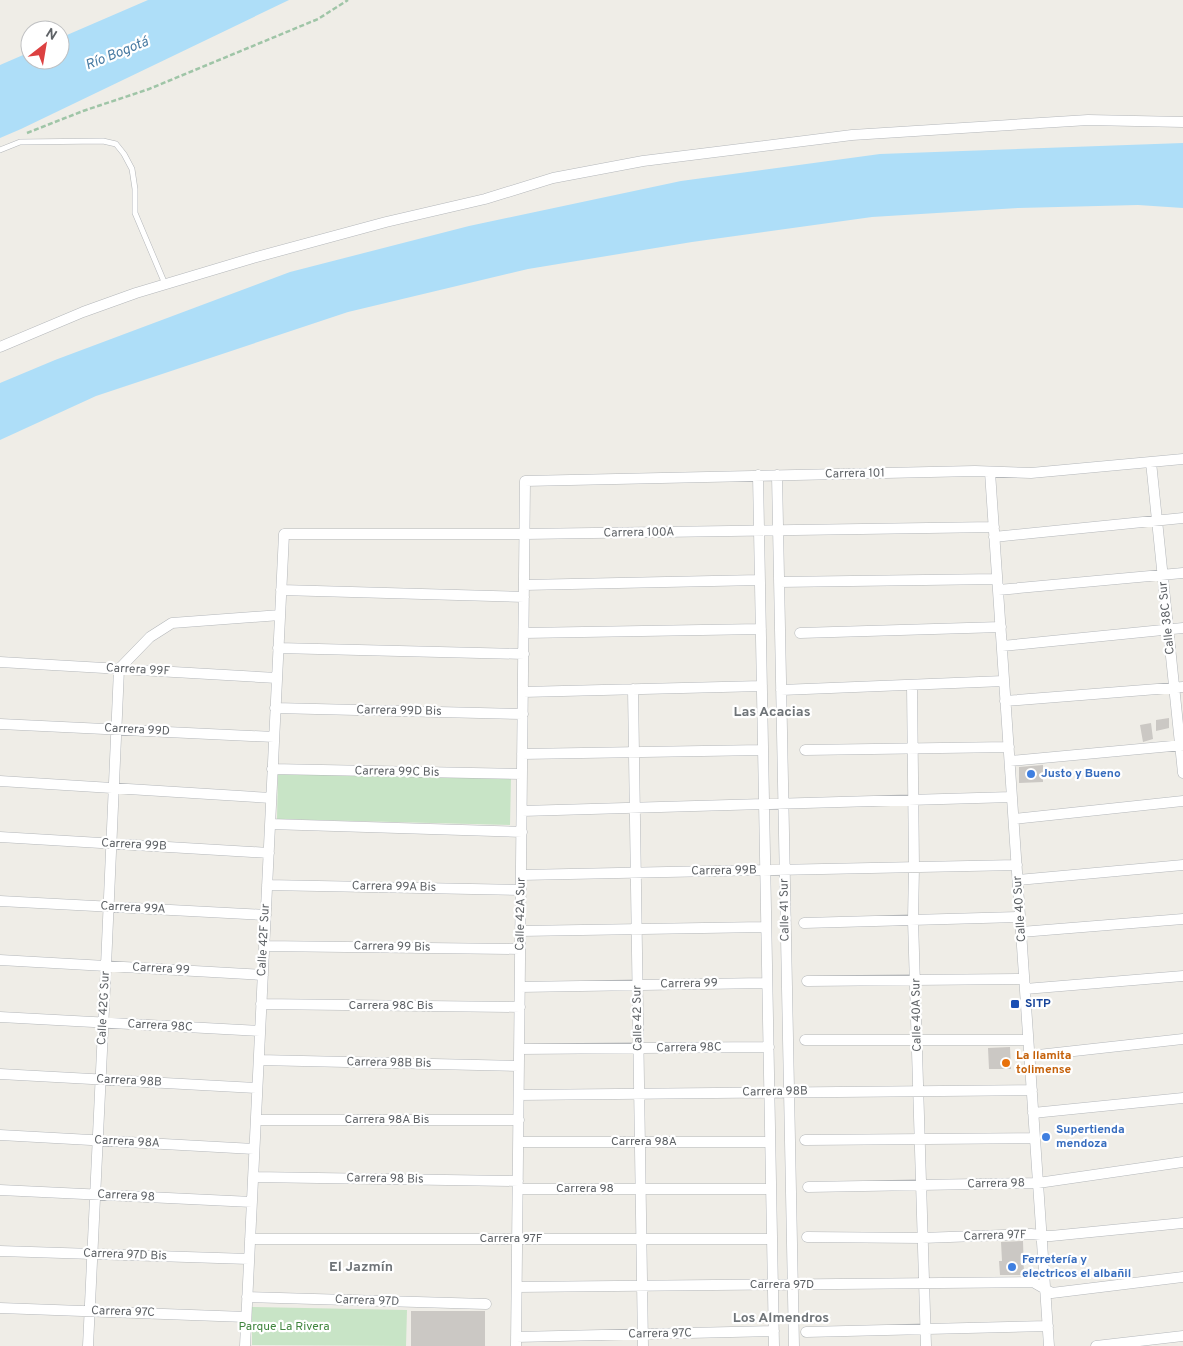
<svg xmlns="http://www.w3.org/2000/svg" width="1183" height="1346" font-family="Overpass,sans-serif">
<rect width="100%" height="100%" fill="#efede7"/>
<path fill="#c8e4c6" d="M278 772 511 778 510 825 277 819Z
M252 1307 407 1310 406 1346 252 1345Z"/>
<path fill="#aedef8" d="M148 0H289L21 129 0 138V65L30 52V60H60V38Z
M1183 143V208L1138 205 1018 208 872 217 692 242 528 269 348 312 96 396 0 440V383L55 360 290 272 469 226 681 181 880 154Z"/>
<path fill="#cbc8c4" d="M1169 718V728L1156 731V720Z
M1151 723 1153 739 1143 742 1140 725Z
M1043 765V782L1019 783V767Z
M1010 1047 1011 1069H989L988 1048Z
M1023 1241 1024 1275H1000L999 1261H1002L1001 1242Z
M411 1311H485V1346H411Z"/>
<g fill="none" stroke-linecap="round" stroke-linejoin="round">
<g stroke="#b4b7ba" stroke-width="6">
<path id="lane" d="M0 150 20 142 103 141 116 144 124 154 132 169 135 189V213L165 284"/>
</g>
<g stroke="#b4b7ba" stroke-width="11">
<path id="street" d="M0 347 83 312 136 293 253 258 386 222 485 199 553 178 643 161 852 135 1088 120 1183 122
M1151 462 1183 773
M990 472 1049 1346
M758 475 774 1346
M777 475 794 1346
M994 537 1183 518
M779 582 997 579
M524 585 760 580
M281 590 524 597
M998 590 1183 573
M524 633 761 629
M800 633 1001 627
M1002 646 1183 628
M278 648 524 654
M0 662 277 678
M912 685 914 867 913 920 926 1346
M633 689 643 1346
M781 690 1004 681
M523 692 762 686
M1005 701 1183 687
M275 708 523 714
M0 724 274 737
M805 750 1009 747
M522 754 763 750
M1010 761 1183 745
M272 769 522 774
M0 781 271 798
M522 811 1012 797
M1014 819 1183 801
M270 824 522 832
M0 837 269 853
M521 875 1017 865
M1018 880 1183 865
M267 885 521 890
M0 901 266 915
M804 923 1020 917
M521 931 766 927
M1021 932 1183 919
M264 946 520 949
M0 960 263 975
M807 981 1024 979
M520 987 767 983
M1025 989 1183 976
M261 1004 520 1007
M0 1017 260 1031
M805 1040H1028
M519 1049 769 1047
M1029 1056 1183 1039
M259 1060 519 1066
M0 1074 257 1088
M519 1095 1032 1090
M1033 1113 1183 1098
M256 1120H519
M0 1135 254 1149
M805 1140 1035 1138
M518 1142H770
M253 1177 518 1181
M808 1187 1038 1183 1183 1162
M518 1189H771
M0 1190 252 1202
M807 1237 922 1238 1031 1234 1051 1236 1183 1223
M250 1239H772
M0 1251 249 1259
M517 1287 1033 1282 1052 1293 1183 1277
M247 1297 486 1304
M0 1308 246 1317
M806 1332 1048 1326
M516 1337 774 1331
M88 1346 106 966 119 669 150 637 172 623 280 615
M245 1346 284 534H525L994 527
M516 1346 525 481 975 471 1031 473 1183 459
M1096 1346 1183 1336"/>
</g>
<path stroke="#9fc5a7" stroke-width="2.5" stroke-dasharray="5 2.5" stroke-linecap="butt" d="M27 133 83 111 149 89 318 19 348 0"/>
<use href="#lane" stroke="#fff" stroke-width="5"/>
<use href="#street" stroke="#fff" stroke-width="10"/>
</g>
<g fill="#3f7fe0" stroke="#fff" stroke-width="2">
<circle cx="1031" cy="774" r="5"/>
<circle cx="1046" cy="1137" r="5"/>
<circle cx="1012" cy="1267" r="5"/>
</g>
<rect fill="#1a4fb4" stroke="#fff" stroke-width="2" x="1010" y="999" width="10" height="10" rx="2.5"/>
<circle fill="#e8710a" stroke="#fff" stroke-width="2" cx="1006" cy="1063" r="5"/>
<g text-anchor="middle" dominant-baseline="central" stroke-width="4.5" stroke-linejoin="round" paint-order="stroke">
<g font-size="12" fill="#5e6266" stroke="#fff">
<text transform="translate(855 474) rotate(-1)">Carrera 101</text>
<text transform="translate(639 533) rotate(-1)">Carrera 100A</text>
<text transform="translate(1167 618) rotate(-96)">Calle 38C Sur</text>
<text transform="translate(138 670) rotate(3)">Carrera 99F</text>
<text transform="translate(399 711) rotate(1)">Carrera 99D Bis</text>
<text transform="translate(137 730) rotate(3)">Carrera 99D</text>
<text transform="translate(397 772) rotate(1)">Carrera 99C Bis</text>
<text transform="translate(134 845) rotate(3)">Carrera 99B</text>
<text transform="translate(724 871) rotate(-1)">Carrera 99B</text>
<text transform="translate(394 887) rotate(1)">Carrera 99A Bis</text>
<text transform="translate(133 908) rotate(3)">Carrera 99A</text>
<text transform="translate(1020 909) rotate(-94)">Calle 40 Sur</text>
<text transform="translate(785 910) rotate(-91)">Calle 41 Sur</text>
<text transform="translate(521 914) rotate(-89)">Calle 42A Sur</text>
<text transform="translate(264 940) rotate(-87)">Calle 42F Sur</text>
<text transform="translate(392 947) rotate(1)">Carrera 99 Bis</text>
<text transform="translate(161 969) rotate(3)">Carrera 99</text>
<text transform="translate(689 984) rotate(-1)">Carrera 99</text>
<text x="391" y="1006">Carrera 98C Bis</text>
<text transform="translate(104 1008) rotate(-87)">Calle 42G Sur</text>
<text transform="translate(917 1015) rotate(-91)">Calle 40A Sur</text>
<text transform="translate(638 1018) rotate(-91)">Calle 42 Sur</text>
<text transform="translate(160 1026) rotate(3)">Carrera 98C</text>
<text transform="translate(689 1048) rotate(-1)">Carrera 98C</text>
<text transform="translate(389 1063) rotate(1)">Carrera 98B Bis</text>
<text transform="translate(129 1081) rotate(3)">Carrera 98B</text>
<text transform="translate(775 1092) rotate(-1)">Carrera 98B</text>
<text x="387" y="1120">Carrera 98A Bis</text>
<text transform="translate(127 1142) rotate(3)">Carrera 98A</text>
<text x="644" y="1142">Carrera 98A</text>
<text transform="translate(385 1179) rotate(1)">Carrera 98 Bis</text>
<text transform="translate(996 1184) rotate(-1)">Carrera 98</text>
<text x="585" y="1189">Carrera 98</text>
<text transform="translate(126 1196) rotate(3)">Carrera 98</text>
<text transform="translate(995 1236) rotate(-2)">Carrera 97F</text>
<text x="511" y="1239">Carrera 97F</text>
<text transform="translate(125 1255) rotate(2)">Carrera 97D Bis</text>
<text x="782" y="1285">Carrera 97D</text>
<text transform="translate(367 1301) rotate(2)">Carrera 97D</text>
<text transform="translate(123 1312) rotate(2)">Carrera 97C</text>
<text transform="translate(660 1334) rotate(-1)">Carrera 97C</text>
</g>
<g font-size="12" font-weight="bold" fill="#366cbe" stroke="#fff" text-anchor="start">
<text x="1041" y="774">Justo y Bueno</text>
<text x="1056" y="1130">Supertienda<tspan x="1056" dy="14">mendoza</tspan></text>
<text x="1022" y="1260">Ferretería y<tspan x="1022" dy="14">electricos el albañil</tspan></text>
</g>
<g font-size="12" font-weight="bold" fill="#164399" stroke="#fff" text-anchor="start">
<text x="1025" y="1004">SITP</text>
</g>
<g font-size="12" font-weight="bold" fill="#c56008" stroke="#fff" text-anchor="start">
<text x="1016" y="1056">La llamita<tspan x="1016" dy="14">tolimense</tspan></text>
</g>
<g font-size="12" fill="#40853e" stroke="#fff">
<text x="284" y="1327">Parque La Rivera</text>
</g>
<g font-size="14" font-style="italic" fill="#477aa2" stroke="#fff">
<text transform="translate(117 54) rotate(-22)">Río Bogotá</text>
</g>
<g font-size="14" font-weight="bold" fill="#6f7478" stroke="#fff">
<text x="772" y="712">Las Acacias</text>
<text x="361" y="1267">El Jazmín</text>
<text x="781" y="1318">Los Almendros</text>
</g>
</g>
<g transform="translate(45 45) rotate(31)"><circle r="24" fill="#ffffff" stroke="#bfc0c2"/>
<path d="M0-4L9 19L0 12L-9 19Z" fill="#dc4141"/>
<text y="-8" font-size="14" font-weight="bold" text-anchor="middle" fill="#5e6266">N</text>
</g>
</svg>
